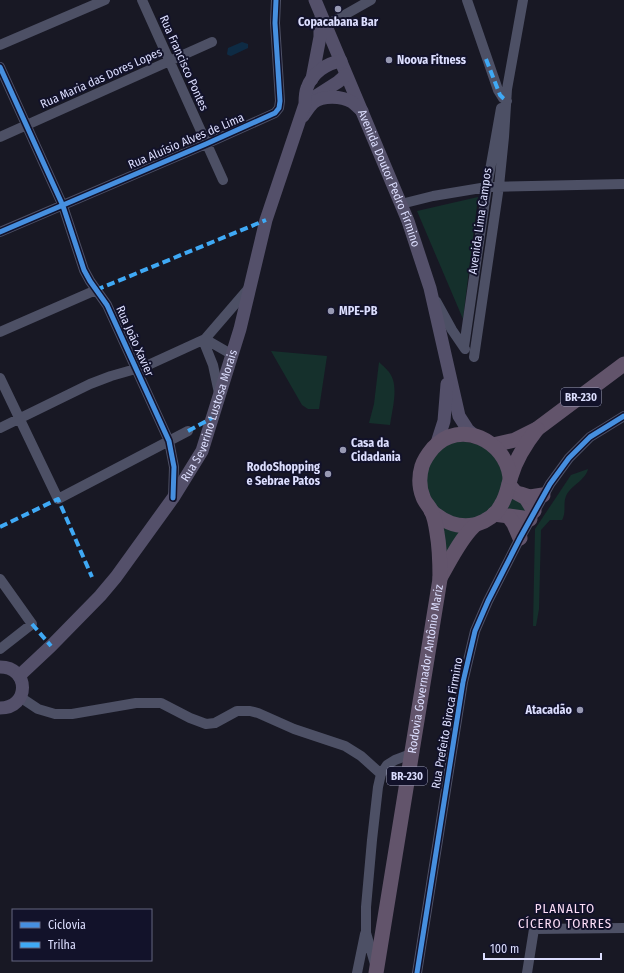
<svg xmlns="http://www.w3.org/2000/svg" width="624" height="973" font-family="'Fira Sans Condensed',sans-serif">
<rect width="100%" height="100%" fill="#181824"/>
<path fill="#15302c" d="M478 197 463 319 417 211Z
M271 351 327 356 319 409H308L302 405Z
M379 362C384 367 391 372 393 380 397 393 392 411 390 425L369 423 374 404Z
M458 440 489 447 505 475 496 507 477 519 455 520 436 509 425 490 426 468 438 449Z
M588 469C585 481 571 485 566 496 563 503 566 511 563 518L562 520H550L541 530 539 609 536 626H533L535 529 571 475Z
M511 494 527 508 526 512H510L507 506Z
M438 524 464 530 446 557Z"/>
<path fill="#0e2b44" d="M242 42 248 44V48L231 56 228 55 227 54 228 48Z"/>
<g fill="none" stroke-linecap="round" stroke-linejoin="round">
<path stroke="#4d5065" stroke-width="10" d="M142 0 223 180
M467 0 498 90 503 98 507 101
M325 26 371 0
M0 45 105 0
M0 67 63 206 84 270 90 281 107 305 169 441 174 467 173 498
M0 137 212 42
M401 204 433 196 487 187 624 184
M0 232 206 144 275 113 279 108 280 101 275 23 276 0
M436 301 452 330 465 349
M0 332 96 290
M205 339 231 354
M203 340 213 365 219 393
M464 347 487 187 501 108
M474 357 499 186 504 137 507 89 523 0
M0 378 58 499 188 431
M0 428 90 384 111 376 146 366 205 339 249 288
M0 579 32 624 0 649
M20 697 38 709 55 714H72L136 703H161L190 718 206 724 215 723 237 711H250L258 713 294 729 345 746 361 756 381 774
M375 964 366 933V907L372 840 378 787 381 774 387 765 395 760 411 754
M357 973 365 934
M417 973 463 682 475 631 488 601 520 538 550 484 569 458 590 437 624 416
M527 973 534 929 624 928"/>
<g stroke="#54506a" stroke-width="13">
<path id="s1" d="M315 0 408 221 430 288 459 416 468 430 475 436"/>
<path d="M312 79 320 37V20"/>
<path d="M313 98 338 82 346 75"/>
<path d="M303 116C306 112 309 107 313 103 322 95 342 96 352 102 356 105 359 108 362 111"/>
<path d="M436 446 444 421 447 384"/>
<path d="M0 667C30 667 30 708 0 708"/>
<path id="s2" d="M19 676 51 646 100 596 116 577 173 498 202 451 240 329 266 220 305 104C305 98 305 93 307 88 312 73 327 63 341 61"/>
</g>
<g stroke="#62546b" stroke-width="15">
<path d="M493 445 515 440 537 429 624 364"/>
<path d="M509 485 515 492 526 498 534 511"/>
<path d="M521 494 530 497 543 495"/>
<path d="M431 511C444 522 457 528 474 525"/>
<path d="M494 514 530 519"/>
<path d="M509 517 514 524 520 538"/>
<path d="M440 578C450 561 459 541 473 527 476 523 482 523 486 520 492 517 498 511 501 505 507 496 508 486 511 476 516 459 526 443 537 429"/>
<path id="s3" d="M376 973 440 579C440 564 440 549 437 533 436 526 434 516 431 510 428 505 424 501 423 497 419 487 419 476 422 466 424 460 428 454 433 448 460 418 506 441 510 477"/>
</g>
<path stroke="#3fa9f5" stroke-width="4" stroke-dasharray="8 4" stroke-linecap="butt" d="M486 59 500 95 503 98 507 101
M96 290 266 220
M188 431 212 418
M0 527 58 499 92 577
M32 624 51 646"/>
<g stroke="#12122a" stroke-width="8">
<path id="cycleway" d="M0 67 63 206 84 270 90 281 107 305 169 441 174 467 173 498
M0 232 206 144 275 113 279 108 280 101 275 23 276 0
M417 973 463 682 475 631 488 601 520 538 550 484 569 458 590 437 624 416"/>
</g>
<use href="#cycleway" stroke="#468fdf" stroke-width="5"/>
</g>
<g fill="#9799b2" stroke="#12122a" stroke-width="1.5">
<circle cx="338" cy="9" r="4"/>
<circle cx="389" cy="60" r="4"/>
<circle cx="331" cy="311" r="4"/>
<circle cx="343" cy="450" r="4"/>
<circle cx="328" cy="474" r="4"/>
<circle cx="580" cy="710" r="4"/>
</g>
<g text-anchor="middle" dominant-baseline="central" stroke-width="4" stroke-linejoin="round" paint-order="stroke">
<g fill="#12122a" stroke="#9fa1be" stroke-width="1">
<rect x="561" y="388" width="40" height="18" rx="3"/>
<rect x="387" y="767" width="40" height="18" rx="3"/>
</g>
<g font-size="11" font-weight="bold" fill="#dcdefe">
<text x="581" y="397">BR-230</text>
<text x="407" y="776">BR-230</text>
</g>
<g font-size="12" font-weight="bold" fill="#dcdefe" stroke="#12122a" text-anchor="start">
<text x="338" y="22" text-anchor="middle">Copacabana Bar</text>
<text x="397" y="60">Noova Fitness</text>
<text x="339" y="311">MPE-PB</text>
<text x="351" y="443">Casa da<tspan x="351" dy="14">Cidadania</tspan></text>
<text x="320" y="467" text-anchor="end">RodoShopping<tspan x="320" dy="14">e Sebrae Patos</tspan></text>
<text x="572" y="710" text-anchor="end">Atacadão</text>
</g>
<g font-size="12" fill="#dcdefe" stroke="#12122a">
<text transform="translate(184 63) rotate(66)">Rua Francisco Pontes</text>
<text transform="translate(101 78) rotate(-24)">Rua Maria das Dores Lopes</text>
<text transform="translate(186 141) rotate(-23)">Rua Aluísio Alves de Lima</text>
<text stroke="none"><textPath href="#s1" startOffset="193">Avenida Doutor Pedro Firmino</textPath></text>
<text transform="translate(480 221) rotate(-82)">Avenida Lima Campos</text>
<text transform="translate(135 341) rotate(66)">Rua João Xavier</text>
<text stroke="none"><textPath href="#s2" startOffset="327">Rua Severino Lustosa Morais</textPath></text>
<text stroke="none"><textPath href="#s3" startOffset="308">Rodovia Governador Antônio Mariz</textPath></text>
<text transform="translate(447 723) rotate(-80)">Rua Prefeito Biroca Firmino</text>
</g>
<g font-size="13" letter-spacing="1" fill="#fedef8" stroke="#12122a">
<text x="565" y="908">PLANALTO<tspan x="565" dy="15">CÍCERO TORRES</tspan></text>
</g>
</g>
<rect x="12" y="909" width="140" height="52" fill="#12122a" stroke="#63647f"/>
<rect x="20" y="922" width="20" height="6" fill="#468fdf" stroke="#63647f"/>
<text x="48" y="929" font-size="12" fill="#dcdefe">Ciclovia</text>
<rect x="20" y="942" width="20" height="6" fill="#3fa9f5" stroke="#63647f"/>
<text x="48" y="949" font-size="12" fill="#dcdefe">Trilha</text>
<path d="M484 953v6h117v-6" fill="none" stroke="#dcdefe" stroke-width="2"/>
<text x="490" y="953" font-size="12" fill="#dcdefe" stroke="#12122a" stroke-width="3" paint-order="stroke">100 m</text>
</svg>
